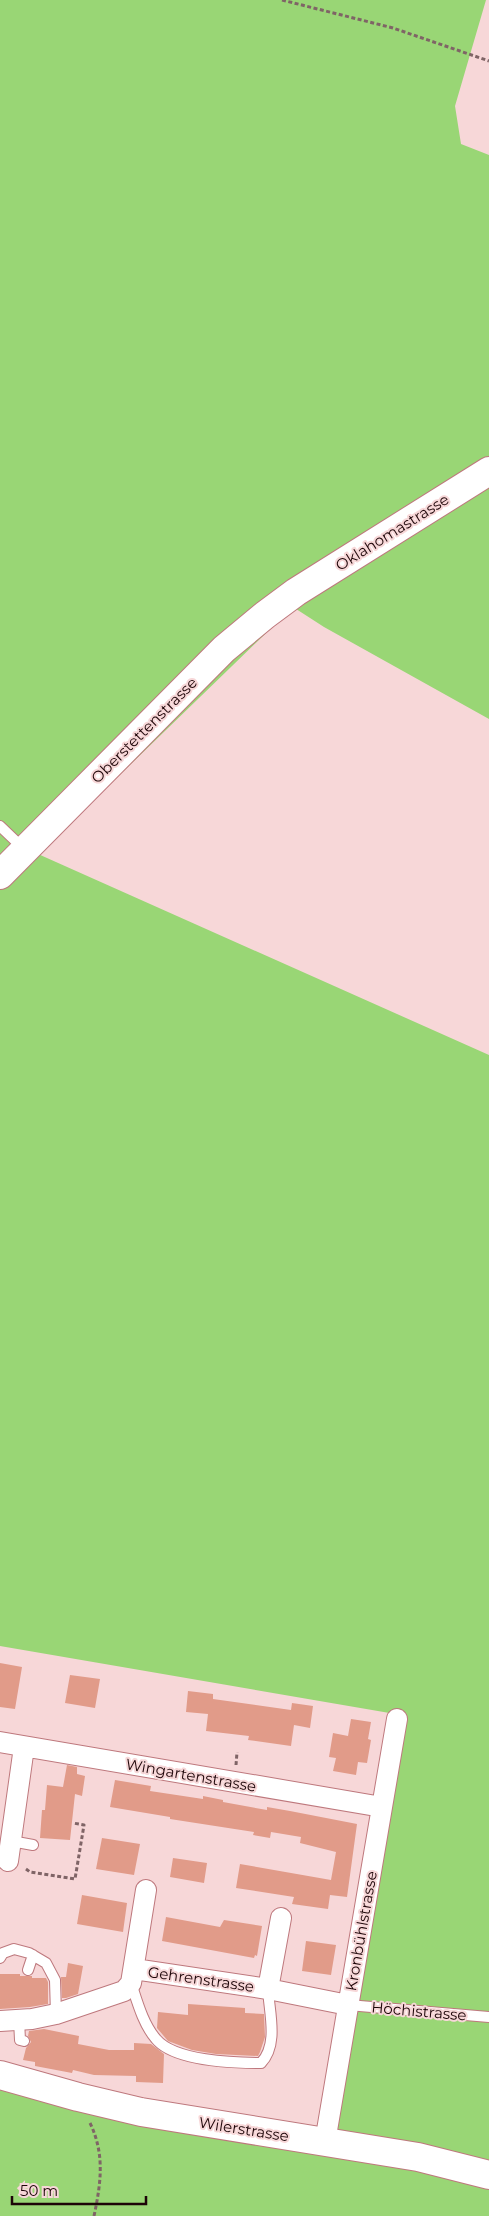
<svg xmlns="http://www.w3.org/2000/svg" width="489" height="2216" font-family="Montserrat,sans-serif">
<rect width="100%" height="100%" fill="#f7d7d8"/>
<path fill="#99d675" d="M0 0H486L455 106 461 144 489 155V719L324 627 293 607 38 854 489 1055V2216H0V2085L333 2154 407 1716 0 1646Z"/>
<path fill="#e19b89" d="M0 1663 22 1667 15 1709 0 1707Z
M70 1675 100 1679 95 1708 65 1703Z
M188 1691 213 1694V1699L291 1710 292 1703 313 1706 310 1728 294 1725 291 1746 248 1740 249 1736 206 1731 208 1714 186 1712Z
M351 1719 371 1722 368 1739 371 1740 367 1763 358 1762 356 1775 333 1771 336 1758 329 1757 333 1733 348 1736Z
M67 1765 77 1767V1774L85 1776 82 1796 75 1794 70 1840 40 1838 42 1810H45L47 1785 63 1787Z
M115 1780 151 1786 150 1791 203 1799V1796L223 1800V1802L267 1810V1807L290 1811 357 1824 347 1897 330 1895 328 1909 292 1904 294 1897 236 1888 240 1864 331 1880 336 1852 300 1843 301 1837 271 1832 270 1838 253 1835 254 1832 170 1819V1817L110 1807Z
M102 1838 140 1844 134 1875 96 1869Z
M173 1858 207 1863 204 1883 170 1877Z
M82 1895 127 1903 123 1932 77 1924Z
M166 1917 220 1927 224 1920 262 1926 257 1956 255 1955 254 1958 162 1941Z
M306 1941 336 1945 331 1975 302 1971Z
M68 1963 83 1966 78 1994 66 1998H62L61 1977H66Z
M0 1974H20V1976H32V1978H46L48 1982V2004L30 2007 0 2009Z
M188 2004 245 2008V2013L264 2014 265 2037 260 2052 258 2056 216 2054 192 2050 168 2041 157 2028 158 2012 188 2015Z
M44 2029 79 2036 78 2044 109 2050H134V2043L151 2044 164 2054 163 2083 136 2082V2076L94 2075 73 2070 72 2073 35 2066V2062L23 2060 26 2048 31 2042 28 2036 29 2031Z"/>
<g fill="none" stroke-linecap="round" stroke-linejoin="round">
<g stroke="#be787d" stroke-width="12">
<path id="lane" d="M0 826 24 849
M11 1841 33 1845
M0 1958 3 1953 14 1949 29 1953 46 1963 55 1980 56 2014
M28 1970 33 1955
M131 1983C137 2001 143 2024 156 2039 174 2061 234 2063 261 2063 279 2044 269 2012 268 1989
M348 2005 489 2017
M19 2020 20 2040 24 2041"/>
</g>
<g stroke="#be787d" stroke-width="22">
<path id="street" d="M0 1742 382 1807
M8 1861 24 1747
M134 1969 268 1989 348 2005
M268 1989 281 1918
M0 2021 32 2019 56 2014 124 1991 131 1983 146 1890
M325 2142 397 1719"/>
</g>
<g stroke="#be787d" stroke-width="30">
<path id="secondary" d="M0 875 224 649 265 615 296 592 489 471
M0 2075 78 2097 141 2112 418 2157 489 2175"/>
</g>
<path stroke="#7f6466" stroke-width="3" stroke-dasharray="4 2.5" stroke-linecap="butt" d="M282 0 393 28 489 61
M236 1765 237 1752
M26 1869 30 1872 75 1879 84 1825 73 1823
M90 2123C105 2154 101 2183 94 2216"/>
<use href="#lane" stroke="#fff" stroke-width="10"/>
<use href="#street" stroke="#fff" stroke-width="20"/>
<use href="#secondary" stroke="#fff" stroke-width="28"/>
</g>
<g text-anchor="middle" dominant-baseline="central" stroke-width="4" stroke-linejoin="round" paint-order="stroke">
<g font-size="15" fill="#1d0508" stroke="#f7d7d8">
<text transform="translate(392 532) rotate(-32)">Oklahomastrasse</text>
<text transform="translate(144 730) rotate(-45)">Oberstettenstrasse</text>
<text transform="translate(191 1775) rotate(10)">Wingartenstrasse</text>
<text transform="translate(361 1931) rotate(-80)">Kronbühlstrasse</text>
<text transform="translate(201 1979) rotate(8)">Gehrenstrasse</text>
<text transform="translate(419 2011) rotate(5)">Höchistrasse</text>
<text transform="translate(244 2129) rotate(9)">Wilerstrasse</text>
</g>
</g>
<path d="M12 2196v8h134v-8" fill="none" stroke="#1d0508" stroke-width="2.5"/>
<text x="20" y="2196" font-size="15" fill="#1d0508" stroke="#f7d7d8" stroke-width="4" paint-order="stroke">50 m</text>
</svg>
